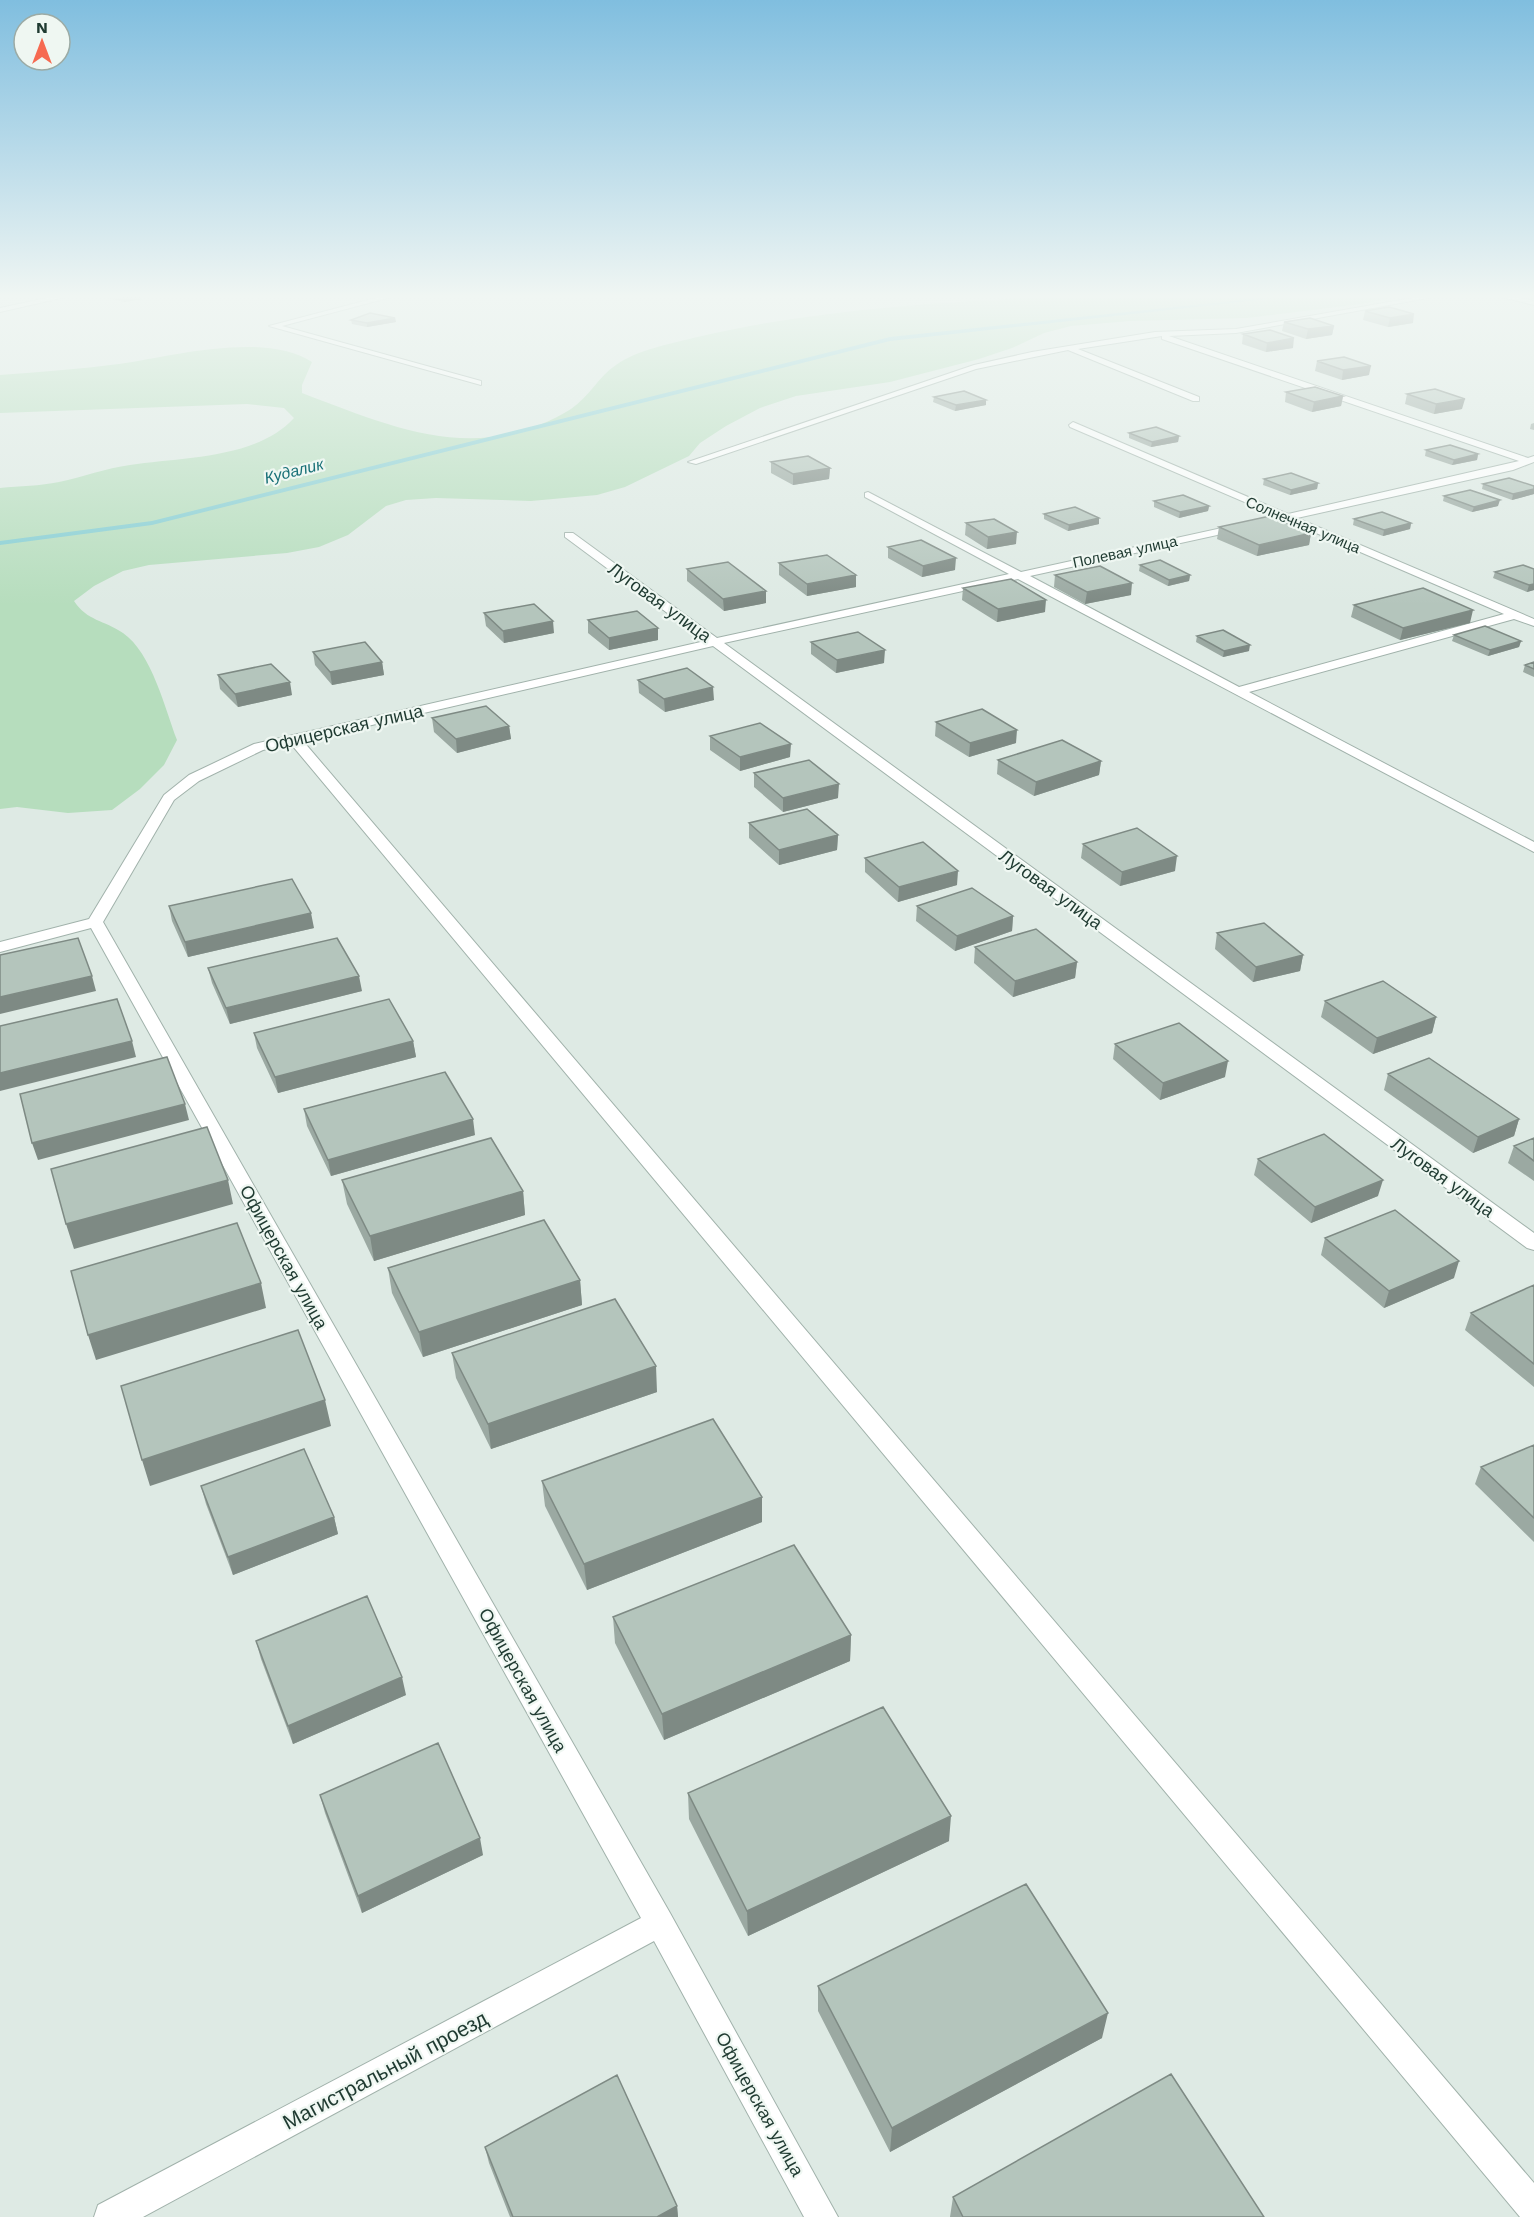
<svg xmlns="http://www.w3.org/2000/svg" width="1534" height="2217" font-family="'Work Sans',sans-serif">
<rect width="100%" height="100%" fill="#deeae4"/>
<path fill="#b6ddbd" d="M1076 295H1404L1361 304 1247 318 1130 321 1071 326 1044 333 1012 348 979 359 890 382 796 396 760 408 726 426 700 443 689 456 625 487 597 495 531 501 436 498 406 500 386 506 348 535 319 547 287 553 149 565 123 571 94 586 74 601C87 621 104 620 123 633 152 653 165 709 177 740L164 765 140 789 112 810 68 813 17 807 0 809V488C20 486 40 486 59 482 83 477 106 468 130 465 182 457 257 459 294 418L284 408 247 404 0 413V375C40 372 80 369 119 364 172 356 265 331 312 362L302 385V393C394 428 478 466 571 409 589 397 599 376 616 365 637 350 669 344 693 338 819 308 947 302 1076 295Z"/>
<g fill="none" stroke-linecap="round" stroke-linejoin="round">
<path fill="#84cdd2" fill-rule="evenodd" d="M1289 295H1303L890 341 152 525 0 545V541L152 521 890 337Z"/>
<g stroke="#a1b2ab" stroke-width="2">
<path id="minor" d="M61 295H74L0 312V308Z
M387 295H399L282 326 481 381V385L269 326Z
M1429 295H1444L1236 333 1169 336 1528 458 1534 456V462L1513 470 1297 518 1534 619V626L1514 619 1249 692 1534 842V852L1018 579 724 643 1534 1233V1250L1527 1248 713 646 303 741 1534 2183V2217H1520L291 744 263 750 199 781 174 800 103 922 670 1913 838 2217H804L654 1941 143 2217H94L98 2205 641 1918 91 928 0 952V942L89 919 164 795 189 775 254 744 705 641 565 537V533H573L717 638 1009 574 865 497V493L868 492 1021 572 1277 516 1070 427 1069 425 1073 422 1288 514 1519 461 1162 339V336L1078 349 1199 397V401H1193L1068 350 976 369 696 464 688 462 974 365 1032 352 1155 332 1236 329ZM1286 520 1504 614 1239 687 1030 576Z
M1493 295H1506L1534 301V305Z"/>
</g>
<use href="#minor" fill="#fff" fill-rule="evenodd"/>
</g>
<path fill="#9ba9a2" d="M104 295H152V296L142 298V299L124 302 104 297Z
M326 295H354L342 298Z
M1365 311 1413 323 1388 327 1363 320Z
M395 318 396 322 367 327 352 324 351 320Z
M1284 322 1334 326 1332 335 1306 339 1282 331Z
M1243 334 1293 348 1266 352 1242 344Z
M1317 361 1369 375 1342 380 1315 371Z
M1286 392 1343 396 1341 406 1312 412 1285 402Z
M1407 394 1462 409 1434 414 1405 404Z
M934 397 986 405 955 411 933 402Z
M1534 423V430L1530 429 1531 424Z
M1129 433 1179 436 1178 442 1151 447 1129 438Z
M1426 450 1478 454 1477 460 1452 465 1425 456Z
M771 462 830 468 829 479 793 485 771 473Z
M1264 479 1318 483 1317 489 1290 495 1263 485Z
M1483 484 1534 486V494L1512 500 1482 489Z
M1444 496 1498 506 1472 512 1443 501Z
M1154 501 1209 506 1208 511 1179 518 1154 507Z
M1044 514 1099 524 1068 531 1044 519Z
M1354 519 1411 523 1410 529 1383 536 1353 525Z
M966 523 1016 544 987 549 965 535Z
M1219 527 1311 533 1309 545 1257 556 1217 539Z
M888 547 955 570 922 577 888 558Z
M779 563 856 575V587L807 596 779 575Z
M1140 565 1190 575 1189 581 1168 586 1139 571Z
M687 569 766 603 724 611 687 581Z
M1534 569V590L1527 592 1493 578 1495 572Z
M1055 575 1131 595 1085 604 1054 587Z
M963 588 1045 612 997 622 962 600Z
M1354 605 1470 623 1400 640 1351 617Z
M484 613 554 633 504 643 486 626Z
M588 620 658 640 609 650 588 633Z
M1454 635 1521 641 1519 647 1488 656 1452 641Z
M1197 636 1249 651 1223 657 1196 642Z
M811 642 884 663 836 673 811 654Z
M313 652 382 662 384 675 332 685 315 665Z
M1534 662V677L1523 672 1525 665Z
M218 675 292 695 238 707 220 689Z
M638 680 714 700 665 712 639 693Z
M432 718 509 726 511 739 457 753 434 732Z
M936 722 1016 743 969 757 935 736Z
M710 736 790 757 740 771 710 750Z
M998 760 1101 761 1099 775 1034 796 997 774Z
M754 773 838 798 783 812 754 787Z
M749 823 838 835 837 850 779 865 749 838Z
M1083 844 1175 871 1120 886 1081 858Z
M865 858 957 885 898 902 865 872Z
M169 906 314 928 188 957 172 921Z
M917 906 1013 916 1012 931 955 951 916 921Z
M1217 933 1303 955 1300 971 1253 982 1215 949Z
M975 947 1077 962 1075 978 1013 997 974 963Z
M208 968 362 991 230 1024 212 983Z
M1325 1001 1436 1017 1432 1033 1373 1054 1321 1017Z
M254 1033 413 1041 416 1057 278 1093 257 1048Z
M1115 1044 1225 1077 1160 1100 1113 1059Z
M1388 1074 1519 1119 1514 1136 1473 1153 1384 1090Z
M304 1109 475 1135 331 1176 307 1126Z
M1534 1138V1181L1508 1163 1514 1146Z
M1258 1159 1378 1196 1311 1223 1254 1175Z
M342 1180 523 1191 525 1215 374 1261 347 1204Z
M1325 1238 1454 1278 1384 1308 1321 1255Z
M388 1268 580 1280 582 1305 423 1357 392 1293Z
M1534 1285V1387L1465 1330 1471 1313Z
M452 1353 657 1392 491 1449 456 1378Z
M1534 1445V1542L1475 1484 1481 1467Z
M542 1481 762 1522 587 1590 545 1506Z
M201 1486 334 1517 338 1534 233 1575 206 1504Z
M613 1617 851 1635 850 1661 664 1740 615 1643Z
M256 1641 406 1695 293 1744 261 1659Z
M688 1793 949 1841 748 1936 689 1819Z
M320 1795 483 1855 362 1913 325 1813Z
M818 1986 1102 2038 890 2152 818 2011Z
M485 2147 677 2206 678 2217H510L489 2163Z
M953 2197 1264 2217H950Z"/>
<path fill="#7e8a84" d="M139 295H152V296L142 298V299L124 302 123 297Z
M341 295H354L342 298Z
M1414 314 1413 323 1388 327 1390 318Z
M395 318 396 322 367 327V323Z
M1334 326 1332 335 1306 339 1308 329Z
M1294 338 1293 348 1266 352 1267 343Z
M1371 366 1369 375 1342 380 1343 370Z
M1343 396 1341 406 1312 412 1314 402Z
M1465 399 1462 409 1434 414 1436 404Z
M986 400V405L955 411 956 405Z
M1179 436 1178 442 1151 447 1152 442Z
M1478 454 1477 460 1452 465 1454 460Z
M830 468 829 479 793 485V474Z
M1318 483 1317 489 1290 495 1291 490Z
M1534 489V494L1512 500 1513 494Z
M1500 500 1498 506 1472 512 1474 507Z
M1209 506 1208 511 1179 518 1180 512Z
M1099 518V524L1068 531 1069 525Z
M1411 523 1410 529 1383 536 1384 530Z
M1017 532 1016 544 987 549 988 537Z
M1311 533 1309 545 1257 556 1259 545Z
M956 558 955 570 922 577 923 566Z
M856 575V587L807 596V584Z
M1190 575 1189 581 1168 586 1169 580Z
M1132 583 1131 595 1085 604 1087 592Z
M1534 584V590L1527 592 1529 585Z
M766 591V603L724 611 723 599Z
M1046 600 1045 612 997 622 998 609Z
M1473 610 1470 623 1400 640 1403 628Z
M553 621 554 633 504 643 503 631Z
M658 628V640L609 650V638Z
M1521 641 1519 647 1488 656 1490 650Z
M1250 645 1249 651 1223 657 1224 651Z
M885 650 884 663 836 673 837 660Z
M382 662 384 675 332 685 330 672Z
M290 682 292 695 238 707 235 694Z
M713 687 714 700 665 712 664 699Z
M509 726 511 739 457 753 456 739Z
M1017 730 1016 743 969 757 970 743Z
M791 744 790 757 740 771V757Z
M1101 761 1099 775 1034 796 1036 782Z
M839 784 838 798 783 812V798Z
M838 835 837 850 779 865V850Z
M1177 856 1175 871 1120 886 1122 872Z
M958 871 957 885 898 902 899 887Z
M311 913 314 928 188 957 185 942Z
M1013 916 1012 931 955 951 957 936Z
M1303 955 1300 971 1253 982 1256 967Z
M1077 962 1075 978 1013 997 1015 981Z
M92 976 96 991 0 1014V997Z
M359 976 362 991 230 1024 226 1008Z
M1436 1017 1432 1033 1373 1054 1377 1038Z
M132 1041 136 1057 0 1091V1073Z
M413 1041 416 1057 278 1093 275 1077Z
M1228 1061 1225 1077 1160 1100 1163 1083Z
M185 1104 189 1120 38 1160 32 1143Z
M473 1119 475 1135 331 1176 328 1160Z
M1519 1119 1514 1136 1473 1153 1478 1137Z
M228 1180 233 1204 74 1249 66 1224Z
M1383 1180 1378 1196 1311 1223 1315 1207Z
M523 1191 525 1215 374 1261 370 1236Z
M1459 1261 1454 1278 1384 1308 1389 1291Z
M580 1280 582 1305 423 1357 419 1332Z
M261 1283 266 1308 96 1360 88 1335Z
M656 1366 657 1392 491 1449 488 1424Z
M325 1400 331 1426 150 1486 142 1460Z
M762 1497V1522L587 1590 584 1564Z
M334 1517 338 1534 233 1575 228 1557Z
M851 1635 850 1661 664 1740 662 1714Z
M402 1677 406 1695 293 1744 288 1726Z
M951 1816 949 1841 748 1936 747 1911Z
M480 1838 483 1855 362 1913 358 1896Z
M1108 2013 1102 2038 890 2152 892 2128Z
M677 2206 678 2217H657Z"/>
<path fill="#b4c5bc" stroke="#7e8a84" stroke-width="1.5" d="M111 295H142L123 297Z
M1389 307 1414 314 1390 318 1365 311Z
M370 313 395 318 367 323 351 320Z
M1310 318 1334 326 1308 329 1284 322Z
M1270 330 1294 338 1267 343 1243 334Z
M1344 357 1371 366 1343 370 1317 361Z
M1315 387 1343 396 1314 402 1286 392Z
M1435 389 1465 399 1436 404 1407 394Z
M964 391 986 400 956 405 934 397Z
M1156 427 1179 436 1152 442 1129 433Z
M1450 445 1478 454 1454 460 1426 450Z
M808 456 830 468 793 474 771 462Z
M1291 473 1318 483 1291 490 1264 479Z
M1509 478 1534 486V489L1513 494 1483 484Z
M1470 490 1500 500 1474 507 1444 496Z
M1183 495 1209 506 1180 512 1154 501Z
M1075 507 1099 518 1069 525 1044 514Z
M1382 512 1411 523 1384 530 1354 519Z
M1270 516 1311 533 1259 545 1219 527Z
M994 519 1017 532 988 537 966 523Z
M921 540 956 558 923 566 888 547Z
M827 555 856 575 807 584 779 563Z
M1160 560 1190 575 1169 580 1140 565Z
M728 562 766 591 723 599 687 569Z
M1523 565 1534 569V584L1529 585 1495 572Z
M1100 566 1132 583 1087 592 1055 575Z
M1011 579 1046 600 998 609 963 588Z
M1423 588 1473 610 1403 628 1354 605Z
M534 604 553 621 503 631 484 613Z
M637 611 658 628 609 638 588 620Z
M1485 626 1521 641 1490 650 1454 635Z
M1223 630 1250 645 1224 651 1197 636Z
M858 632 885 650 837 660 811 642Z
M365 642 382 662 330 672 313 652Z
M1534 662V669L1525 665Z
M271 664 290 682 235 694 218 675Z
M687 668 713 687 664 699 638 680Z
M486 706 509 726 456 739 432 718Z
M982 709 1017 730 970 743 936 722Z
M760 723 791 744 740 757 710 736Z
M1062 740 1101 761 1036 782 998 760Z
M809 760 839 784 783 798 754 773Z
M807 809 838 835 779 850 749 823Z
M1137 828 1177 856 1122 872 1083 844Z
M923 842 958 871 899 887 865 858Z
M292 879 311 913 185 942 169 906Z
M972 888 1013 916 957 936 917 906Z
M1264 923 1303 955 1256 967 1217 933Z
M1036 929 1077 962 1015 981 975 947Z
M78 938 92 976 0 997V955Z
M337 938 359 976 226 1008 208 968Z
M1383 981 1436 1017 1377 1038 1325 1001Z
M117 999 132 1041 0 1073V1026Z
M389 999 413 1041 275 1077 254 1033Z
M1179 1023 1228 1061 1163 1083 1115 1044Z
M167 1057 185 1104 32 1143 20 1094Z
M1429 1058 1519 1119 1478 1137 1388 1074Z
M445 1072 473 1119 328 1160 304 1109Z
M207 1127 228 1180 66 1224 51 1169Z
M1324 1134 1383 1180 1315 1207 1258 1159Z
M491 1138 523 1191 370 1236 342 1180Z
M1534 1138V1161L1514 1146Z
M1395 1210 1459 1261 1389 1291 1325 1238Z
M544 1220 580 1280 419 1332 388 1268Z
M237 1223 261 1283 88 1335 71 1271Z
M1534 1285V1364L1471 1313Z
M615 1299 656 1366 488 1424 452 1353Z
M298 1330 325 1400 142 1460 121 1386Z
M713 1419 762 1497 584 1564 542 1481Z
M1534 1445V1518L1481 1467Z
M304 1449 334 1517 228 1557 201 1486Z
M794 1545 851 1635 662 1714 613 1617Z
M367 1596 402 1677 288 1726 256 1641Z
M883 1707 951 1816 747 1911 688 1793Z
M438 1743 480 1838 358 1896 320 1795Z
M1026 1884 1108 2013 892 2128 818 1986Z
M1171 2074 1264 2217H963L953 2197Z
M617 2075 677 2206 657 2217H513L485 2147Z"/>
<linearGradient id="sky" x2="0" y2="1"><stop stop-color="#80bedf"/><stop offset="0.49" stop-color="#f0f6f3"/><stop offset="1" stop-color="#f0f6f3" stop-opacity="0"/></linearGradient>
<rect width="1534" height="605" fill="url(#sky)"/>
<g text-anchor="middle" dominant-baseline="central" stroke-width="4.5" stroke-linejoin="round" paint-order="stroke">
<g font-size="15" fill="#1f3a31" stroke="#eff7f2">
<text transform="translate(1303 525) rotate(23)">Солнечная улица</text>
<text transform="translate(1125 552) rotate(-12)">Полевая улица</text>
</g>
<g font-size="16" font-style="italic" fill="#187077" stroke="#eff7f2">
<text transform="translate(294 471) rotate(-14)">Кудалик</text>
</g>
<g font-size="18" fill="#1f3a31" stroke="#eff7f2">
<text transform="translate(660 602) rotate(36)">Луговая улица</text>
<text transform="translate(344 728) rotate(-13)">Офицерская улица</text>
<text transform="translate(1051 889) rotate(36)">Луговая улица</text>
<text transform="translate(1443 1177) rotate(36)">Луговая улица</text>
<text transform="translate(284 1257) rotate(61)">Офицерская улица</text>
<text transform="translate(523 1680) rotate(61)">Офицерская улица</text>
<text transform="translate(760 2104) rotate(61)">Офицерская улица</text>
</g>
<g font-size="21" fill="#1f3a31" stroke="#eff7f2">
<text transform="translate(385 2070) rotate(-28)">Магистральный проезд</text>
</g>
</g>
<g transform="translate(42 42)"><circle r="28" fill="#eff7f2" stroke="#9caba5" stroke-width="1.5"/>
<path d="M0-4.5L10 22L0 15L-10 22Z" fill="#f66a51"/>
<text y="-9" font-size="16" font-weight="bold" text-anchor="middle" fill="#1f3a31">N</text>
</g>
</svg>
